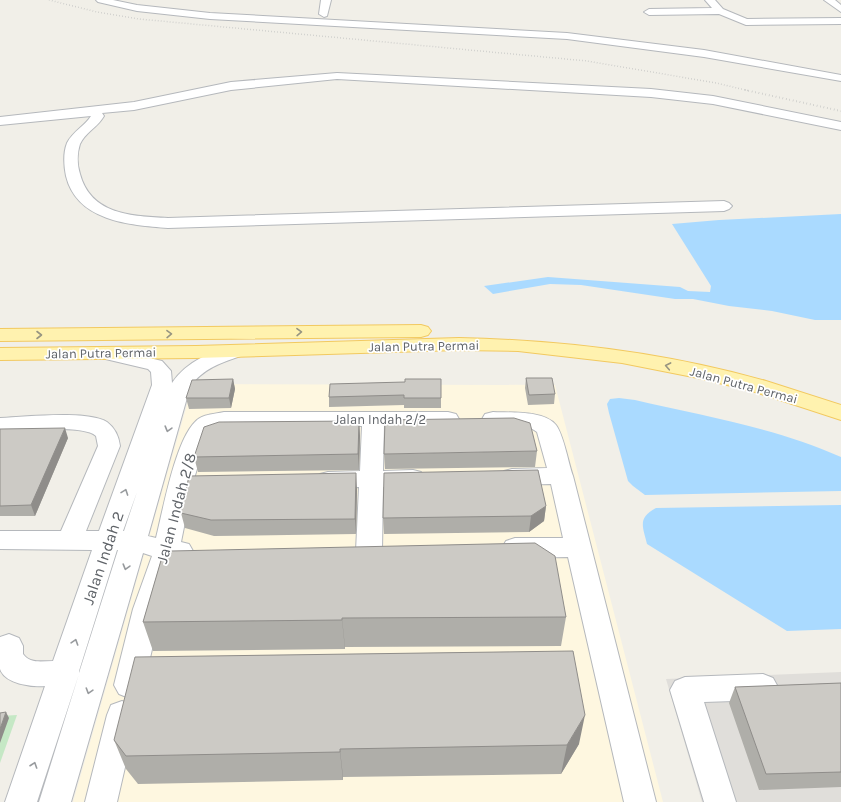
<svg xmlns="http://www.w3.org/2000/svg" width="841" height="802" font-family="Karla,sans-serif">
<rect width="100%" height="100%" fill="#f1efe8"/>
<path fill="#fef7e0" d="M193 384 555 385 663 802H73Z"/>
<path fill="#e0deda" d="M841 672V802H702L666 679Z"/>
<path fill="#c5e8c5" d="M17 715 0 763V716Z"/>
<path fill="#aadaff" d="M841 214V320H815L772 311 729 306 693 299H675L581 285 550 284 493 294 484 286 548 277 680 287 688 291 710 292 711 286 672 224 719 220Z
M619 398 635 400C704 416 776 428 841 457V491L645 495 633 486 628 481 609 413 607 404 610 399Z
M841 505V629L787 631 647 544C643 527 637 518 656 508Z"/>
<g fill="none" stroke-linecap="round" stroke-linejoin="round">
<g stroke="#b5b8bc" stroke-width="2">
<path id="minor" d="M96 0H113L137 5 210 13 567 33 704 50 841 75V81L704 57 567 39 210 19 137 11 98 2Z
M321 0H331L327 16 324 17 319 14Z
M705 0H715L723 9 747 19 841 18V24L746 25 719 14 649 15 644 12 649 9 712 8Z
M824 0H835L841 5V12Z
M337 73 651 89 713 96 841 122V130L713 104 651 97 337 79 231 90 134 110 102 113 104 116 102 119C96 128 85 133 80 144 77 153 77 165 80 174 91 215 132 216 168 218L724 201 729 203 732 206 729 209 724 211 168 228C129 225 77 221 66 176 64 166 63 153 67 143 73 131 85 126 91 116L0 125V117L134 102 231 82Z
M237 345 244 347 247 351 244 355C223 362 203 368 190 387L148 536 156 538C163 510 175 442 195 422 202 414 215 414 224 412H448L456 414 459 419 456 424 448 426H384L383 471 413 470 421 472 425 478 421 484 413 486 383 487 382 551 378 558 369 561 360 558 356 551 359 487 328 488 320 486 316 480 320 474 328 472 360 471 362 426H224L211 431 206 439 193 482 181 542 189 544 193 551 189 558 176 561 161 609 144 685 139 694 129 698 119 694 114 685 133 609 152 556 143 553 71 802H39L79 674 37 802H5L45 686C31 687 5 684 0 669 0 660 0 646 0 637L9 634 19 638 23 646V654C30 664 42 661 53 661L92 550 0 549V531H61L98 446 96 436C83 424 19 431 0 432V418C25 417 87 410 107 422 115 428 119 437 120 446L86 531H99L152 385 151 372 148 369 97 357 94 353 97 349 104 347 162 361 171 371 172 383C188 360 211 352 237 345ZM137 492 124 531H123ZM117 550H118L79 673V671Z
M493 412C510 413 544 410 556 425 564 436 568 462 573 476L656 802H624L568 557 515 558 506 555 502 548 506 541 515 538H563L551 484 512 485 504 483 500 477 504 471 512 469 547 468 537 432C523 421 502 428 485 424L482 419 485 414Z
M763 674 773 678 778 687 773 696 763 700 704 702 736 802H704L670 690 675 681 685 677Z
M122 701 133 705 137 715 117 802H85L107 715 111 705Z"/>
</g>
<g stroke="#f2c960" stroke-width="2">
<path id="major" d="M421 325 428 327 431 331 428 335 421 337 0 341V329Z
M459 338C561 340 667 353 766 381 791 389 816 397 841 405V420L752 391 698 378 622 363 518 351 459 350 196 358 0 360V348L196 346Z"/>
</g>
<use href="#minor" fill="#fff" fill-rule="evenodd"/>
<use href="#major" fill="#fff2af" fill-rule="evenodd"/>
<path stroke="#b6b7b8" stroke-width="1.5" stroke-dasharray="0.5 2.5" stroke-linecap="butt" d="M49 0 97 12 139 19 587 61 716 83 750 91"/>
<path stroke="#b6b7b8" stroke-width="2" stroke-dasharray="0.5 3" stroke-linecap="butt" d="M745 90 841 111"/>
</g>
<path fill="#afaea9" d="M526 378 555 394 554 404 528 405 525 388Z
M233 379 235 389 231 408 189 409 186 398Z
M441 379V408H404V405L329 407V397L405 382Z
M359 421 360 436 359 470 198 472 194 457Z
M0 429 68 438 35 516H0Z
M537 451 535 467 385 469 384 454Z
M357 489 356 534 214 536 185 528 181 513Z
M546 506 544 521 529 532 384 534 383 518Z
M162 557 566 617 561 646 345 647V649L153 651 143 622Z
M841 683V787L759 790 729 703 735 687Z
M114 740 579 744 561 774 343 777V780L138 784 126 769Z"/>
<path fill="#8f8d8a" d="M233 379 235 389 231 408 229 398Z
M359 421 360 436 359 470 358 454Z
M65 428 68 438 35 516 31 505Z
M356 473 357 489 356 534 355 519Z
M546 506 544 521 529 532 531 516Z
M342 618 345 647V649L342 620Z
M6 712 9 718 0 743V729Z
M585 715 579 744 561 774 567 745Z
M340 749 343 777V780L340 752Z"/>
<path fill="#cccac5" stroke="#8f8d8a" d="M526 378H552L555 394 529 395Z
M233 379 229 398H186L192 380Z
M405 379H441V398H404V395L329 397 330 384 405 382Z
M514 418 530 423 537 451 384 454 385 420Z
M359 421 358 454 194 457 204 427 219 422Z
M65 428 31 505 0 506V429Z
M538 470 546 506 531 516 383 518 384 473Z
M356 473 355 519 211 520 181 513 189 476Z
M535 543 555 556 566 617 342 618V620L143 622 162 557 171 551Z
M573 651 585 715 567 745 340 749V752L126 756 114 740 135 657Z
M841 683V772L766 774 735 687Z
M6 712 0 729V713Z"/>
<defs><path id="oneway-chevron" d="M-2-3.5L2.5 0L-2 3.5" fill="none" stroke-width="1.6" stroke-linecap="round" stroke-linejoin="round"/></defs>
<g stroke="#979581">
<use href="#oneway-chevron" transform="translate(299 332) rotate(-1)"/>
<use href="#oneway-chevron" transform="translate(169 334) rotate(-1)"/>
<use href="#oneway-chevron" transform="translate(39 335)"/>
<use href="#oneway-chevron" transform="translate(668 366) rotate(-169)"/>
</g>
<g stroke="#979a9d">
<use href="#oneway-chevron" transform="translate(168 429) rotate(106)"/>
<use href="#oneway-chevron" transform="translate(125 492) rotate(-70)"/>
<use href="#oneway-chevron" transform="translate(126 567) rotate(106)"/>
<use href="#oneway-chevron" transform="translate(75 642) rotate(-72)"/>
<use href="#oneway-chevron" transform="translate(89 691) rotate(107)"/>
<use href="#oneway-chevron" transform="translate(34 765) rotate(-71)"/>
</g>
<g text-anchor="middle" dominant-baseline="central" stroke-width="3.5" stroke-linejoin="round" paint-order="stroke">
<g font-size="13" fill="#5f6368" stroke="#fff">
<text transform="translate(424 346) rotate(-1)">Jalan Putra Permai</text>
<text transform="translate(101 353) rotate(-1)">Jalan Putra Permai</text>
<text transform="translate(744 385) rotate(15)">Jalan Putra Permai</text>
<text x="380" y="419">Jalan Indah 2/2</text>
</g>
<g font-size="16" fill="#5f6368" stroke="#fff">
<text transform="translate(176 508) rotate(-75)">Jalan Indah 2/8</text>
<text transform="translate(103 558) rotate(-71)">Jalan Indah 2</text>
</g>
</g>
</svg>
